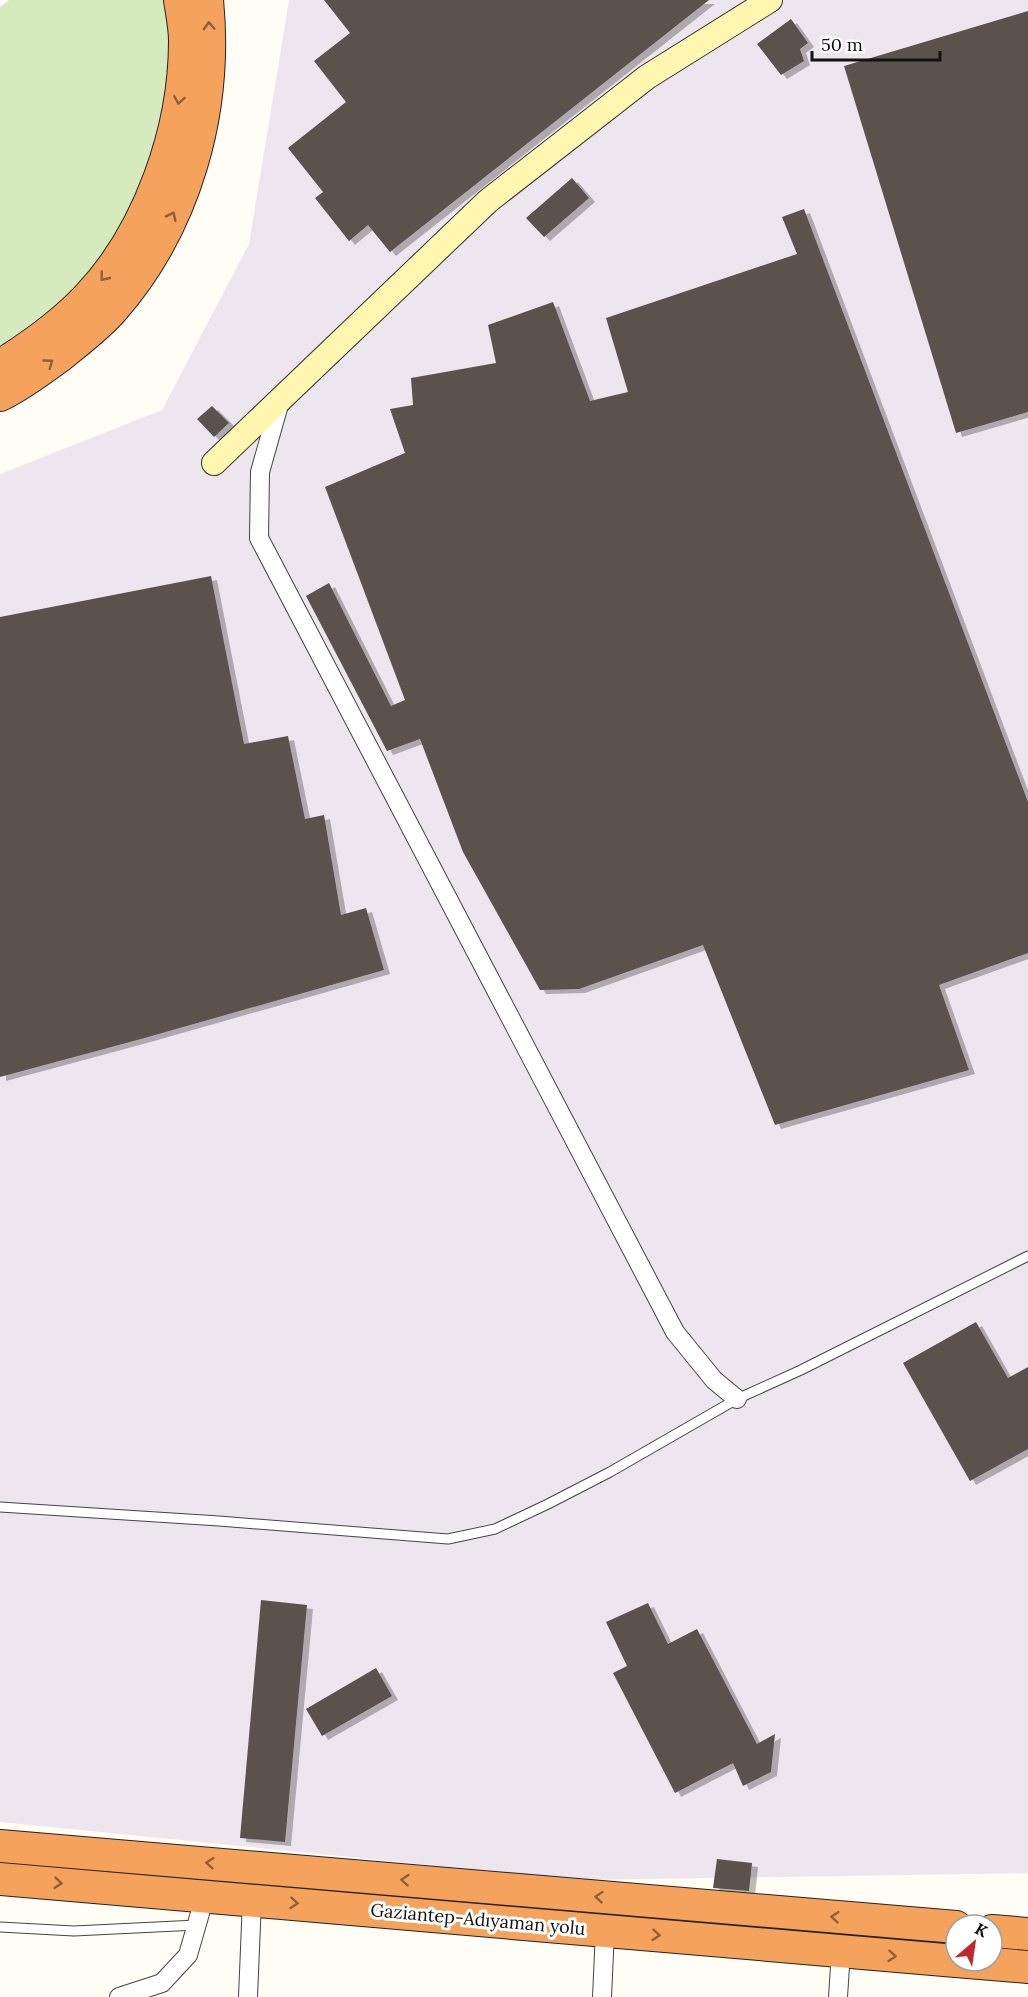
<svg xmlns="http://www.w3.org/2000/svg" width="1028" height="1997" font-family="Lora,serif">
<defs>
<filter id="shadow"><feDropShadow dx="6" dy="4" stdDeviation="0" flood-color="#0004"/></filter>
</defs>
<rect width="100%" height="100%" fill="#fffdf5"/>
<path fill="#eee6ef" d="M289 0H1028V1873L580 1880 0 1822V474L162 410 249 244Z"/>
<path fill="#d5ebbd" d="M9 0H169L173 62 142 188 112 244 75 291 42 320 0 350V7Z"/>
<path fill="#5a524d" filter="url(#shadow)" d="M324 0H709L390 252 368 225 349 241 315 198 323 192 288 148 346 102 314 61 350 33Z
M1028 11V412L956 433 844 66Z
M791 19 808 43 800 49 804 61 781 75 757 44Z
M572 178 589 198 544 237 526 218Z
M804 209 1028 802V953L939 985 969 1070 775 1125 703 945 579 989 540 990 463 852 420 739 387 751 306 596 329 583 391 706 405 700 325 487 405 453 390 409 413 405 411 378 496 363 488 325 553 302 590 401 628 392 606 318 797 254 782 217Z
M212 406 229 423 214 437 197 419Z
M211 576 244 744 288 736 305 819 324 815 341 915 366 908 384 970 141 1039 0 1077V617Z
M976 1322 1008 1378 1028 1367V1449L970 1481 903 1363Z
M261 1600 307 1605 285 1842 240 1838Z
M648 1603 668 1644 697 1629 757 1744 775 1734 771 1772 743 1786 733 1763 675 1793 613 1673 627 1666 606 1622Z
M376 1668 392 1696 322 1736 306 1709Z
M717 1859 752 1863 749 1891 713 1888Z"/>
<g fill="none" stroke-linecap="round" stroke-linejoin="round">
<g stroke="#444" stroke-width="11">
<path id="lane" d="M0 1507 219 1521 448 1539 495 1529 548 1504 610 1472 737 1399 801 1370 1028 1256
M0 1927 74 1931 197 1925"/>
</g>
<g stroke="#444" stroke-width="20">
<path id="street" d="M280 401 260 472 259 538 675 1332 714 1380 737 1399
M119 1997 162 1983 188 1955 205 1896
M248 1997 252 1900
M602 1997 605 1931
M838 1997 841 1951"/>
</g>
<g stroke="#333" stroke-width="26">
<path id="secondary" d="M214 463 488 201 647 77 770 0"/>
</g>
<g stroke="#222" stroke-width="34">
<path id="highway" d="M0 366C32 346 63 324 89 296 150 231 185 129 185 41 185 27 182 13 180 0
M0 395C21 385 42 369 61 355 78 341 97 327 112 310 186 226 218 110 207 0
M0 1846 956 1927
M0 1879 956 1961
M992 1931 1028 1934
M956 1961 1028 1967"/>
</g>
<use href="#lane" stroke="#fff" stroke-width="9"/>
<use href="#street" stroke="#fff" stroke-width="18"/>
<use href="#secondary" stroke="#fff6b0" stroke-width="24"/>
<use href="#highway" stroke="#f5a25d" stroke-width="32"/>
</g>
<defs><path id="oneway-chevron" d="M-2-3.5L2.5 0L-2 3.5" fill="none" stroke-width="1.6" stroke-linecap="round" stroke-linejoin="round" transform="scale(1.5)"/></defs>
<g stroke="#8e613b">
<use href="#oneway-chevron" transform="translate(209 26) rotate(-93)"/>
<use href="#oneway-chevron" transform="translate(179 100) rotate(99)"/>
<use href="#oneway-chevron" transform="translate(172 216) rotate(-64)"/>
<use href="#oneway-chevron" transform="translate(104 277) rotate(129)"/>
<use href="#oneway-chevron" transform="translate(49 363) rotate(-36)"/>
<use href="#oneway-chevron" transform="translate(210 1863) rotate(-175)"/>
<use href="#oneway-chevron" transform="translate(405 1880) rotate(-175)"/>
<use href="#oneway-chevron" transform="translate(58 1883) rotate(5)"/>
<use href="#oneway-chevron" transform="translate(599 1897) rotate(-175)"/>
<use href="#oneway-chevron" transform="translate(294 1903) rotate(5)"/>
<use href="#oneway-chevron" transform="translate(835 1917) rotate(-175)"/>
<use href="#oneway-chevron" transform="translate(656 1935) rotate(5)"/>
<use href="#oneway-chevron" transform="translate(892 1956) rotate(5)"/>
</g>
<g text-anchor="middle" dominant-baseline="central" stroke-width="6" stroke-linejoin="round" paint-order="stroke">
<g font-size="18" fill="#111" stroke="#fff">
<text transform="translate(478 1919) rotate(5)">Gaziantep-Adıyaman yolu</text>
</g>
</g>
<g transform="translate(974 1943) rotate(29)"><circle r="28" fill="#ffffff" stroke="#a0a0a0" stroke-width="1.5"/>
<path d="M0-4.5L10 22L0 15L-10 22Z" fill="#c4262e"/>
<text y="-9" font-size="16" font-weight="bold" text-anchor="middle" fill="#111111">K</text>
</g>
<path d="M812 51v9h128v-9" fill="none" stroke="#111111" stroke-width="3"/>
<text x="821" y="51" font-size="18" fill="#111111" stroke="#ffffff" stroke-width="4.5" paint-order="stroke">50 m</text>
</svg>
